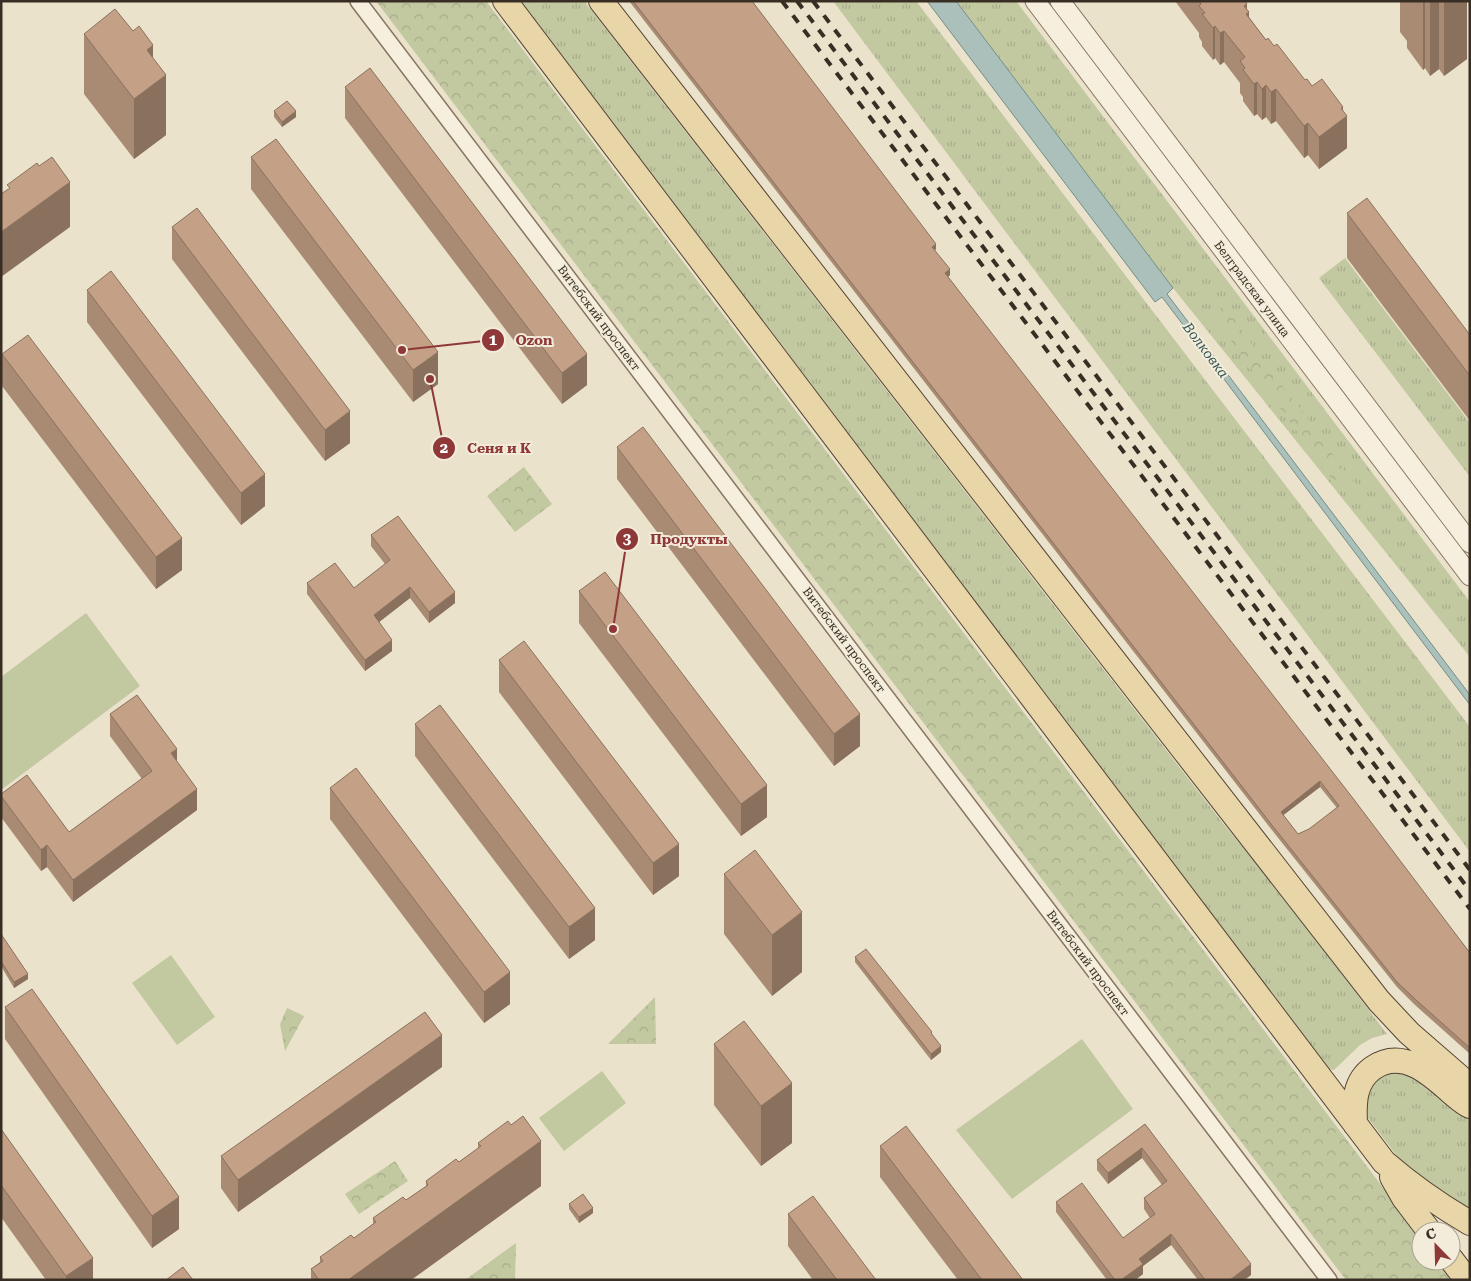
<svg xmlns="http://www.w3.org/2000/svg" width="1471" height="1281" font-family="'Roboto Serif',serif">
<defs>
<pattern id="grass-tufts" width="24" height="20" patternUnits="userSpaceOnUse" patternTransform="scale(1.25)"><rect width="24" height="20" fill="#c2c8a0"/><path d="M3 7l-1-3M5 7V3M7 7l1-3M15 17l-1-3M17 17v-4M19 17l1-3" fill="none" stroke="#a7ac8a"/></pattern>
<pattern id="forest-crowns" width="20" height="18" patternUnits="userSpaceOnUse" patternTransform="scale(1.25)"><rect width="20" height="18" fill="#c2c8a0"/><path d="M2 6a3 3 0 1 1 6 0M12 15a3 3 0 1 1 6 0" fill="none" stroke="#a7ac8a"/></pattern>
</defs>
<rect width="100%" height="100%" fill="#ebe2cc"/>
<path fill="url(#grass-tufts)" d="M521 1H584L1222 822 1274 885 1387 1034 1372 1038 1360 1045 1334 1070 1328 1069Z
M833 1H916L1470 727V852Z
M956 1H1016L1470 602V657L1173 288Z
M1345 258 1470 423V477L1319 278Z
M1388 1071 1410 1072 1470 1113V1214L1403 1164 1365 1114 1367 1087Z"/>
<path fill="url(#forest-crowns)" d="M376 1H486L1421 1238V1261H1439L1453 1280H1346Z
M1224 305C1241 327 1256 351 1273 374 1283 388 1295 401 1306 416 1327 446 1347 478 1374 503L1330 477 1213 316Z
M524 467 552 504 515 532 487 496Z
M655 997 656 1044H608Z
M287 1008 304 1016 285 1051 280 1024Z
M395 1161 408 1181 359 1214 345 1194Z
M516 1243 515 1280H465Z"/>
<path fill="#c2c8a0" d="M86 613 140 686 1 790V677Z
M171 955 215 1017 177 1045 132 983Z
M1082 1039 1133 1109 1012 1199 956 1130Z
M602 1071 626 1103 564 1151 539 1118Z"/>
<path fill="#abc0ba" stroke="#728e87" d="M927 1H956L1173 288 1167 294 1470 695V705L1162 297 1155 302Z"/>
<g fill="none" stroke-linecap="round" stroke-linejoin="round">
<g stroke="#867561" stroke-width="18">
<path id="minor" d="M358 1 1329 1280"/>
</g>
<g stroke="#867561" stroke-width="21">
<path id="tertiary" d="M1035 1 1470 576
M1060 1 1470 543"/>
</g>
<g stroke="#554435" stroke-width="26">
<path id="primary" d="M505 1 1384 1162C1413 1187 1437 1204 1470 1223
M601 1 1379 1001 1409 1033 1470 1086
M1355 1124C1354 1103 1354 1081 1373 1068 1402 1048 1430 1073 1451 1092 1457 1097 1463 1103 1470 1106
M1392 1177 1404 1198 1429 1231
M1451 1259 1467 1280"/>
</g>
<use href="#minor" stroke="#f6efde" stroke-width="15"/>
<use href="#tertiary" stroke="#f6efde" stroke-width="19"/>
<use href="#primary" stroke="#e8d6a9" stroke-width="24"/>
<path stroke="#382e23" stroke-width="4" stroke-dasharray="9 9" stroke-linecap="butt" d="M782 1 1470 909
M797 1 1470 891
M813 1 1470 870"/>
</g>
<path fill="#a98a73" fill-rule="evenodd" d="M629 1H752L936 249 935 250 950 275 948 277 1470 953V1054L1415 1005 1397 987 1275 834ZM1320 787 1337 808 1309 829 1298 834 1283 815Z
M1175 1H1245L1249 17 1266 40 1274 46 1305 80 1343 111 1347 148 1319 169 1308 155 1304 158 1276 121 1271 124 1266 117 1262 120 1257 114 1254 116 1243 101V97L1240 93V83L1224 62 1220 65 1215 58 1213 60 1202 46V42L1199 37V33Z
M1400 1H1467V59L1444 76 1439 69 1430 76 1425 68 1423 70 1407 48V41L1400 32Z
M133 31 153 58 166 135 134 159 84 94V34Z
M345 87 587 385 562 404 345 118Z
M274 111 296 117 282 127 274 117Z
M251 157 438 384 413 402 251 189Z
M1347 213 1470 335V421L1347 258Z
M172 227 350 443 325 461 172 259Z
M87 290 265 506 241 525 87 322Z
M2 354 182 570 156 589 2 386Z
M617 447 860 746 834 766 617 479Z
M371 535 455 603 429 623 410 598 379 622 392 651 365 671 307 594V583L354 588 385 564 371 546Z
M579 591 767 817 741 836 579 623Z
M499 660 679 876 653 895 499 692Z
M110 714 177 761 197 810 73 902 47 867 41 871 1 817V794L69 832 142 779 110 736Z
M415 724 595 940 569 959 415 756Z
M330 788 510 1004 484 1023 330 819Z
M724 874 802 972 772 996 724 934Z
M1 934 28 979 14 988 1 966Z
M855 957 932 1034 941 1052 931 1060 855 962Z
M5 1007 179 1229 152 1248 5 1039Z
M714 1044 792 1143 761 1166 714 1105Z
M442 1067 238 1212 221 1188V1156Z
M1145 1124 1251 1275 1244 1280H1198L1171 1245 1143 1266V1274L1135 1280H1107L1056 1212V1202L1123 1238 1150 1218 1144 1209V1198L1162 1185 1142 1158 1108 1184 1097 1170V1160Z
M1 1129 93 1280H46L1 1217Z
M478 1143 541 1186 411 1280H311V1269L320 1262V1257L354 1238 373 1224V1218L406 1200 426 1187V1181L459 1162 478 1148Z
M880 1146 1023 1280H958L880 1177Z
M569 1204 593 1213 579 1223 569 1209Z
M788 1214 876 1280H813L788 1246Z"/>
<path fill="#89715e" d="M1423 1H1425V68L1423 70Z
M1430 1H1439V69L1430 76Z
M1444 1H1467V59L1444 76Z
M1247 4V14L1249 12V44L1244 6Z
M1215 26V58L1213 60V28Z
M1224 31V62L1220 65V33Z
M153 45V84L166 75V135L134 159V99L147 50Z
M1257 82V114L1254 116V84Z
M1266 85V117L1262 120V89Z
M1276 89V121L1271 124V92Z
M1343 107V119L1347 116V148L1319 169V137Z
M296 111V117L282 127V122Z
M1308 123V155L1304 158V126Z
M70 182V227L1 277V232Z
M936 244V249L932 252V247Z
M950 269V275L945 279V273Z
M438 352V384L413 402V370Z
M587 354V385L562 404V373Z
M350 411V443L325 461V430Z
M265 474V506L241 525V493Z
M182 538V570L156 589V557Z
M410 587V598L374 626V615Z
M455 592V603L429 623V612Z
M392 640V651L365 671V660Z
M860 714V746L834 766V734Z
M177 749V771L171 753Z
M1320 781V787L1281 817V812Z
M767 785V817L741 836V804Z
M197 789V810L73 902V880Z
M679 844V876L653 895V863Z
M47 845V867L41 871V850Z
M595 908V940L569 959V927Z
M802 912V972L772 996V935Z
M510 972V1004L484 1023V992Z
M28 974V979L14 988V982Z
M442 1035V1067L238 1212V1180Z
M941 1046V1052L931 1060V1054Z
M792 1083V1143L761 1166V1106Z
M541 1141V1186L411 1280H348Z
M1142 1148V1158L1108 1184V1173Z
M179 1197V1229L152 1248V1216Z
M593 1208V1213L579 1223V1217Z
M1171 1234V1245L1143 1266V1274L1135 1280H1121L1139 1259Z
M93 1258V1280H66V1276Z
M1251 1264V1275L1244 1280H1230Z"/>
<path fill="#c4a186" stroke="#89715e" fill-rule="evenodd" d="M633 1H752L936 244 932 247 950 269 945 273 1352 797 1470 953V1048L1415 999 1397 982 1275 829ZM1320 781 1339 806 1309 829 1298 834 1281 812Z
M1199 1H1245L1247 4 1244 6 1249 12 1246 14 1266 40 1268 38 1274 46 1277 44 1305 80 1307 79 1312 86 1322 79 1343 107 1341 108 1347 116 1319 137 1308 123 1304 126 1276 89 1271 92 1266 85 1262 89 1257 82 1254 84 1243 70 1245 68 1240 61 1245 57 1224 31 1220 33 1215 26 1213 28 1202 14 1205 13 1199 6 1201 4Z
M115 9 133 31 139 26 153 45 147 50 166 75 134 99 84 34Z
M370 68 587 354 562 373 345 87Z
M287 101 296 111 282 122 274 111Z
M276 139 438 352 413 370 251 157Z
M52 157 70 182 1 232V194L10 188 7 185 37 163 39 166Z
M1367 198 1470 335V376L1347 213Z
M197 208 350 411 325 430 172 227Z
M111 271 265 474 241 493 87 290Z
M28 335 182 538 156 557 2 354Z
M643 427 860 714 834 734 617 447Z
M398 516 455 592 429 612 410 587 374 615 392 640 365 660 307 583 335 563 354 588 390 560 371 535Z
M605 572 767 785 741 804 579 591Z
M524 641 679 844 653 863 499 660Z
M137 695 177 749 171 753 197 789 73 880 47 845 41 850 1 796V794L27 775 69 832 152 771 110 714Z
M440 705 595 908 569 927 415 724Z
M356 768 510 972 484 992 330 788Z
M755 850 802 912 772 935 724 874Z
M1 934 28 974 14 982 1 961Z
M866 949 932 1032 931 1033 941 1046 931 1054 855 957Z
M32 989 179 1197 152 1216 5 1007Z
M425 1012 442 1035 238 1180 221 1156Z
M744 1021 792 1083 761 1106 714 1044Z
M523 1116 541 1141 348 1280H319L311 1269 323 1261 320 1257 351 1235 354 1238 376 1222 373 1218 403 1197 406 1200 428 1185 426 1181 456 1159 459 1162 481 1146 478 1143 508 1121 511 1125Z
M1145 1124 1251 1264 1230 1280H1205L1171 1234 1139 1259 1143 1264 1121 1280H1115L1056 1202 1082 1183 1123 1238 1155 1214 1144 1198 1167 1181 1142 1148 1108 1173 1097 1160Z
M906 1126 1023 1280H982L880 1146Z
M1 1129 93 1258 66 1276 1 1185Z
M583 1194 593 1208 579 1217 569 1204Z
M813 1196 876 1280H837L788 1214Z
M183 1267 193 1280H166Z"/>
<g text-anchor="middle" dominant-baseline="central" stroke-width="4" stroke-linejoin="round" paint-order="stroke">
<g font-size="12" fill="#382e23" stroke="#f3ecda">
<text transform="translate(1252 289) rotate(53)">Белградская улица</text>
<text transform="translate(599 318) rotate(53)">Витебский проспект</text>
<text transform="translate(844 640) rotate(53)">Витебский проспект</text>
<text transform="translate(1088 963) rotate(53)">Витебский проспект</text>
</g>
<g font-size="14" font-style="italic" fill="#345655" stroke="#f3ecda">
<text transform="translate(1206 350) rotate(53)">Волковка</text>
</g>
</g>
<path fill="none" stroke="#8e3938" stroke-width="2" d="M402 350L493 340M430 379L444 448M613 629L627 539"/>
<g fill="#8e3938" stroke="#f3ecda" stroke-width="2">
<circle cx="402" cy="350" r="5"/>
<circle cx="430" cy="379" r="5"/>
<circle cx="613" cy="629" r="5"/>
<circle cx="493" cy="340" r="12"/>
<circle cx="444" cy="448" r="12"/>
<circle cx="627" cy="539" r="12"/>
</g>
<g font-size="15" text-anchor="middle" font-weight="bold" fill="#fff">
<text x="493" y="345">1</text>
<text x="444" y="453">2</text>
<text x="627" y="544">3</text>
</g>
<g font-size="14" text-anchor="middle" font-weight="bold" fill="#8e3938" stroke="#f3ecda" stroke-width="4" stroke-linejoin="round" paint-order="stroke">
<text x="534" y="345">Ozon</text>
<text x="499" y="453">Сеня и К</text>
<text x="689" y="544">Продукты</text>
</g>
<rect width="1471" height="1281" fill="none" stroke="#382e23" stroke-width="5"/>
<g transform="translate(1436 1246) rotate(337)"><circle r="24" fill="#f3ecda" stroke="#a8a091"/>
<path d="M0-4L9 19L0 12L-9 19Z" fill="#8e3938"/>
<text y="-8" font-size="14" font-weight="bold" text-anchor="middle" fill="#382e23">С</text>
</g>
</svg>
